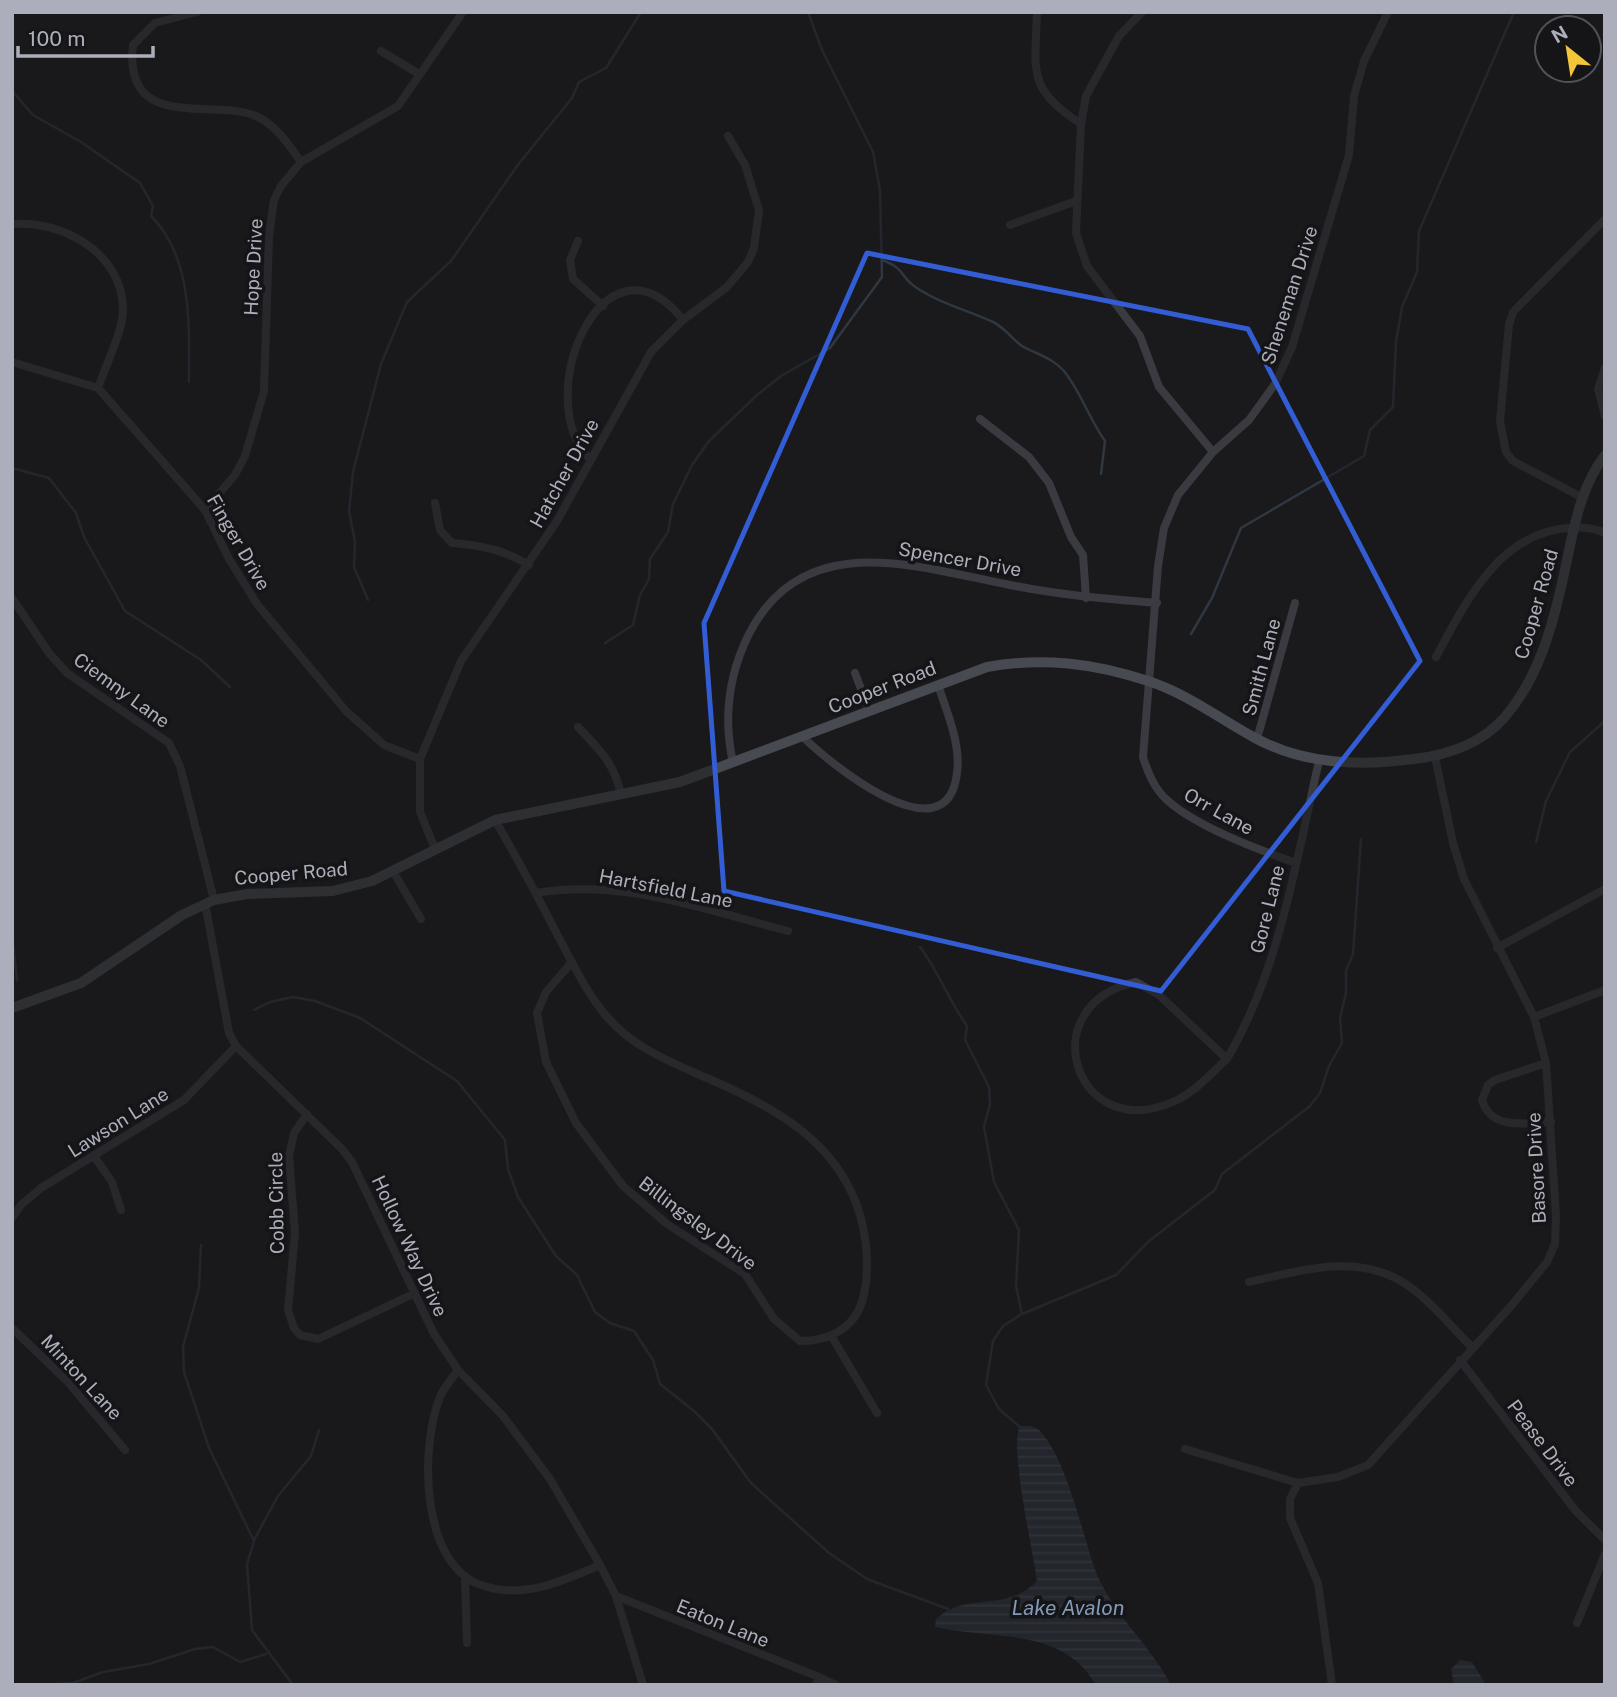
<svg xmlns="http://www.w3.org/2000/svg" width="1617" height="1697" font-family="'Public Sans',sans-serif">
<defs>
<pattern id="water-rules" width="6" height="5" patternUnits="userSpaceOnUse" patternTransform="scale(1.75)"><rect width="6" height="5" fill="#2f3740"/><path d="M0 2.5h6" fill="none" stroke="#4a515a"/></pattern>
</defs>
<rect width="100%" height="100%" fill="#1a191c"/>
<path fill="url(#water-rules)" d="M1020 1426C1027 1426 1034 1425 1040 1431 1065 1457 1082 1530 1093 1564 1109 1612 1149 1642 1171 1685H1096C1063 1627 994 1640 935 1627L936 1619C966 1591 1007 1613 1037 1581 1033 1550 1009 1448 1020 1426Z
M1460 1660 1472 1662 1486 1685H1454L1451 1669Z"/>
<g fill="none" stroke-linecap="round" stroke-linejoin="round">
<path stroke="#2f3740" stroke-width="2.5" d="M12 91 33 115 81 142 140 183 153 206 151 216C193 258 189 326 189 382
M882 260C906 269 899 275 914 286 938 303 967 310 993 322 1004 327 1012 339 1022 346 1036 354 1053 358 1064 371 1081 392 1089 419 1105 441L1101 474
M12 468 49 478 76 513 84 537 125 611 201 660 230 687
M368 600 354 567 355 542 349 511 353 472 381 364 407 302 451 261 517 166 572 98 579 82 606 68 641 12
M1191 634 1212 598 1241 528 1364 456 1370 430 1393 407 1396 342 1402 307 1417 272 1419 231 1514 12
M605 643 633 625 640 595 649 579 650 559 668 532 673 504 692 465 709 441 756 396 781 376 830 348 882 277 880 190 873 152 822 50 808 12
M1536 842 1546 801 1570 752 1605 721
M12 935 17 980
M920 947C939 972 949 1001 967 1026L965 1040 989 1087 990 1104 984 1127 994 1182 1019 1230 1016 1286 1022 1314
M254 1010 270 1002 293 997 315 1001 360 1018 457 1081 505 1140 508 1169 518 1197 556 1256 577 1275 595 1312 610 1323 634 1331 653 1360 660 1384 694 1411 712 1429 751 1483 829 1553 867 1579 948 1609
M201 1245 199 1288 183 1347 184 1372 209 1448 254 1541 247 1564 252 1630 293 1685
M1020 1427 999 1409 986 1385 993 1341 1003 1326 1022 1314 1116 1275 1149 1241 1215 1190 1222 1174 1310 1106 1320 1093 1329 1066 1342 1043 1340 1018 1346 993V971L1353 954 1361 839
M254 1540 278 1496 311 1456 319 1430
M38 1685 73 1683 103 1672 149 1664 195 1649 213 1647 240 1662 266 1654"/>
<path stroke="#3a3b41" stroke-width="8" d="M197 12 155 23 133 45C123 133 213 98 256 116 276 125 289 145 301 162
M1037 12C1035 73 1027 88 1081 124
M1142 12 1119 36 1086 96 1081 124 1076 233 1087 266 1140 336 1159 387 1213 452
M381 51 419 74
M12 224C64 220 123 254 123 310 123 331 105 367 98 388L12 362
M1010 225 1076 201
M578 241 570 260 573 279 603 306
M1605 368 1598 389 1605 416
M98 388 205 510 229 559 257 604 346 711 384 745 420 759
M980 419 1029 457 1049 483 1071 537 1083 555 1086 598
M591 460C528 400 604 220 683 320
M1583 498 1513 461 1506 452 1500 421 1509 325 1513 312 1605 219
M435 503 440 530 452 543C481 545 504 550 529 565
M205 510 235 475 245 456 264 391 269 236 274 200 281 186 301 162 398 106 463 12
M12 598 49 653 67 673 169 743 180 766 214 900
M1436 657C1465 603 1499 533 1568 528 1579 527 1594 528 1605 533
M855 673 869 710
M578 727C599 749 615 764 621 795
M802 736C829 763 947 860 957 773 961 744 947 712 938 685
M1257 739 1295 603
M733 763C723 718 728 676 749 634 804 527 916 567 1010 585 1059 595 1108 599 1157 603
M495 820C517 858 538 897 558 936 573 964 587 994 608 1018 636 1050 678 1065 716 1082 775 1108 832 1140 856 1203 867 1232 871 1271 862 1302 853 1330 827 1341 800 1341L774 1319 745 1274 667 1224 623 1186 576 1123 546 1062 537 1013 546 992 572 962
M435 849 420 812V759L461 661 557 521 651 352 683 320 727 287 748 262 754 248 759 210 745 165 728 136
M1296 863C1257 849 1197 827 1167 800 1154 788 1148 773 1143 757L1158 566 1164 528 1178 495 1213 452 1249 420 1275 384 1292 347 1349 155 1354 96 1364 61 1388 12
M394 873 421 919
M536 893C621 878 706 910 788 931
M205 903 229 1033 236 1046 342 1149 352 1162 434 1334 458 1370 503 1416 550 1479 600 1565 616 1596 643 1685
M1497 948 1605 889
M1136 982 1159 995 1227 1059C1211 1073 1196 1091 1177 1100 1076 1149 1029 1005 1136 982Z
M1534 1017 1605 990
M1227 1059C1280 969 1296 861 1319 761
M1546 1063 1495 1080 1488 1085 1482 1100C1491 1131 1526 1123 1551 1122
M307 1114 294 1133 289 1156 295 1233 288 1310 294 1328 300 1335 318 1339 413 1294
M94 1156 112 1182 121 1210
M12 1218 21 1205 41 1188 184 1100 236 1046
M1249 1282C1304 1270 1361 1251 1410 1287 1433 1303 1452 1328 1472 1347
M12 1328 67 1381 125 1450
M832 1337 877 1413
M1460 1360 1575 1510 1605 1540
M458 1370C452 1379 444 1387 440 1397 420 1446 420 1564 481 1585 522 1600 563 1581 600 1565
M1185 1449 1298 1483 1338 1477 1368 1465 1511 1306 1547 1262 1555 1244 1556 1216 1546 1063 1534 1017 1464 879 1453 843 1435 757
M1298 1483 1290 1499V1518L1318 1583 1332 1685
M465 1576 467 1643
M616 1596 819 1677
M1577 1623 1605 1554
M816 1685 819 1677 836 1685"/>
<path stroke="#484a51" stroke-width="10" d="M12 1008 81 983 182 915 214 900 247 894 333 891 372 881 495 820 680 782 987 667C1043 657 1093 663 1148 681 1186 693 1220 719 1255 738 1305 765 1360 766 1414 759 1448 755 1481 744 1504 718 1539 678 1553 625 1564 574 1573 533 1579 489 1605 455"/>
</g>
<path d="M0 0H1617V1697H0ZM867 253 1248 329 1420 661 1161 991 724 891 704 623Z" fill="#1a191c" fill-opacity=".55" fill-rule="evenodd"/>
<path fill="none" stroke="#325dd4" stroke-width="5" stroke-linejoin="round" d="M867 253 1248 329 1420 661 1161 991 724 891 704 623Z"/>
<g text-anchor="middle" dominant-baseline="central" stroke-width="7" stroke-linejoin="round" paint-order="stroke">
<g font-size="19" fill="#acafbb" stroke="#151417">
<text transform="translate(253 267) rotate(-87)">Hope Drive</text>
<text transform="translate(1289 295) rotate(-72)">Sheneman Drive</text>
<text transform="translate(564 473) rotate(-61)">Hatcher Drive</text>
<text transform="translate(239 542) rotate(60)">Finger Drive</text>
<text transform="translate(960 559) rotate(10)">Spencer Drive</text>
<text transform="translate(1536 604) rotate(-74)">Cooper Road</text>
<text transform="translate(1261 667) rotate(-75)">Smith Lane</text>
<text transform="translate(882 687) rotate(-21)">Cooper Road</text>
<text transform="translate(122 690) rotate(36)">Ciemny Lane</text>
<text transform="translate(1219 811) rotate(29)">Orr Lane</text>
<text transform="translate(291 873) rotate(-5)">Cooper Road</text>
<text transform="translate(666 888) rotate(11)">Hartsfield Lane</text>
<text transform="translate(1267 909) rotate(-76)">Gore Lane</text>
<text transform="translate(118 1122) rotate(-32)">Lawson Lane</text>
<text transform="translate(1536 1168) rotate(-93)">Basore Drive</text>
<text transform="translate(276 1203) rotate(-91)">Cobb Circle</text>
<text transform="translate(698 1223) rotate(37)">Billingsley Drive</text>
<text transform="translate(410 1246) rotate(65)">Hollow Way Drive</text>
<text transform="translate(82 1377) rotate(47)">Minton Lane</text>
<text transform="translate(1543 1443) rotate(53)">Pease Drive</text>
<text transform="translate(723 1623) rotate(22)">Eaton Lane</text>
</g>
<g font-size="21" font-style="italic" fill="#839ab6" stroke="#151417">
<text x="1068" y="1607">Lake Avalon</text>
</g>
</g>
<rect width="1617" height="1697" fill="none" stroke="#acafbb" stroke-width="28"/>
<g transform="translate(1568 49) rotate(330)"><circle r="33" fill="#151417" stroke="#515259" stroke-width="2"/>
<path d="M0-5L12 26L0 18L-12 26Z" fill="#f3c63a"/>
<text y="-10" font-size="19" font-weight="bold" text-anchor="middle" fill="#acafbb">N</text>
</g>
<path d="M18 46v10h135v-10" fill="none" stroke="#acafbb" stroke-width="3.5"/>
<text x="28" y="46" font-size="21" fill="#acafbb" stroke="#151417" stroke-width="5" paint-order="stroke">100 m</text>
</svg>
